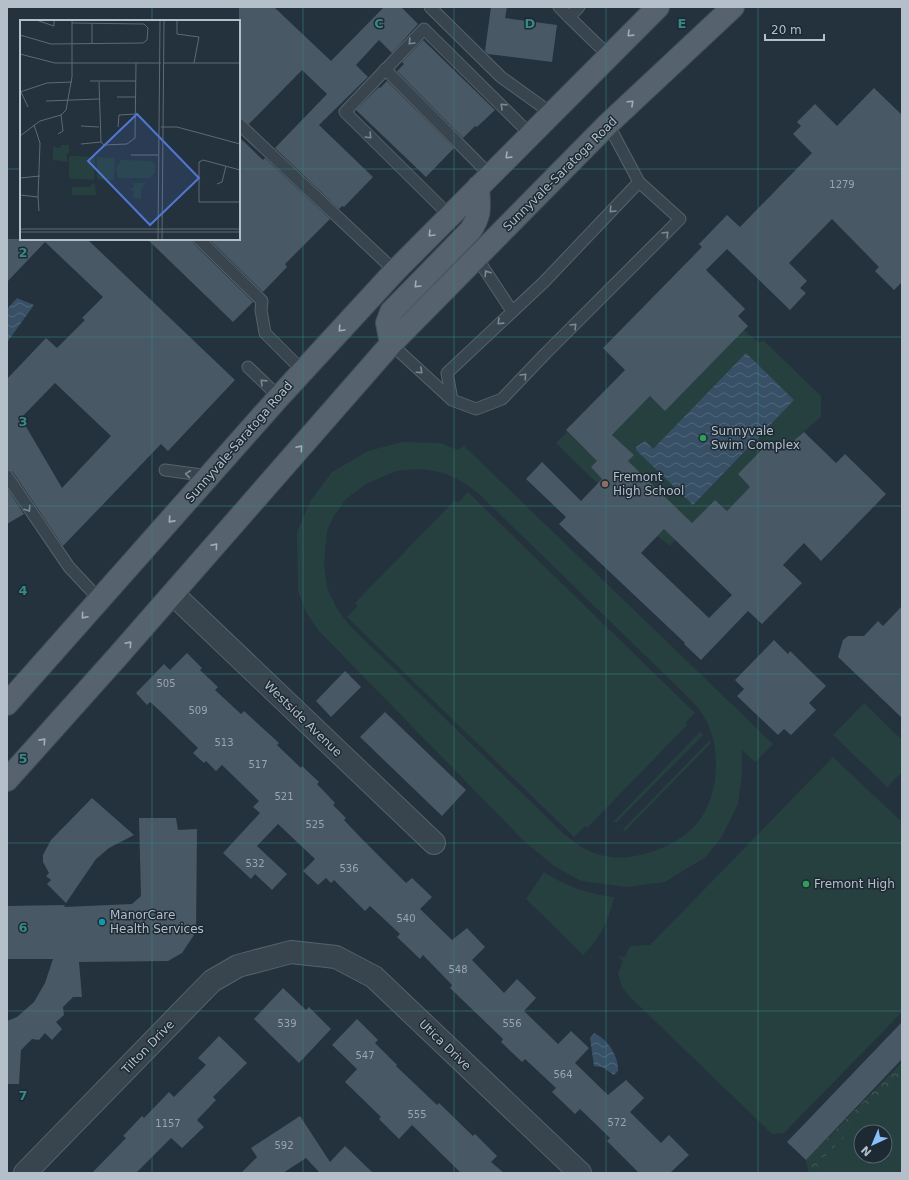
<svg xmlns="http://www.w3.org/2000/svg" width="909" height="1180" font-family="'DejaVu Sans',sans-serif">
<defs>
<pattern id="park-crowns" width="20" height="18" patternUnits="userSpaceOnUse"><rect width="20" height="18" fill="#263f3f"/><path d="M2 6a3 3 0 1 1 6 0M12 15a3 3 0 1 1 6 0" fill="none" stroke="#435959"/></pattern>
<pattern id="water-waves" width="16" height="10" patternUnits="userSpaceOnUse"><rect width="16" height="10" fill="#385065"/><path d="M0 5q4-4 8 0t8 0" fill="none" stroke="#52677a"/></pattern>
</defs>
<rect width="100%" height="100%" fill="#24323e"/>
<path fill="url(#park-crowns)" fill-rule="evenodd" d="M902 1062V1173H809L806 1160ZM861 1132H885V1156H861Z"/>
<path fill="#263f3f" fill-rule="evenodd" d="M744 330 759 343 763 340 821 396V417L781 451 770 441 738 474 773 509 734 504 727 511 715 500 670 546 658 537 604 484 601 487 556 443 567 432 586 451 598 449 650 396 665 410Z
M402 442 440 443 458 450 464 446 773 744 755 762 742 750V776L738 804 722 836 706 857 665 882 626 887 581 881 554 866 523 840 318 630 306 612 298 591 297 532 311 500 332 472 368 451ZM419 469C444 471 457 477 477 492L690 699C694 704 700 709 703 715 724 748 720 807 688 832 678 841 664 848 651 852 632 858 617 860 597 854 584 850 574 842 564 834L350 626 337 609 327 588 324 563 327 531 334 516 346 499 366 484 396 471Z
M468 492 695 713 685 723 687 725 587 828 585 826 574 837 347 617 358 606 355 603 455 500 458 503Z
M864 703 902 740V772L887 787 833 735Z
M700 732 703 735 616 823 614 821Z
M709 741 711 743 625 831 623 829Z
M833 757 902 822V1012L784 1133 772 1134 630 997 622 987 618 973 623 961 618 956 625 957 630 946 650 945Z
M544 872C566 886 588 894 614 897 609 920 600 938 583 955L526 899Z
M902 1077V1173H825L817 1165ZM861 1132H885V1156H861Z"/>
<path fill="url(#water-waves)" d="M17 298 34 305 8 341 7 309Z
M746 353 794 400 693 505 636 450V447L645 441 653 449Z
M594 1033C608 1039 619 1057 618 1071L614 1075 602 1067 594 1066 590 1038Z"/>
<path fill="#485864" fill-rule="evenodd" d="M239 7H274L331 61 384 7H401L418 24 392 53 379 40 356 65 368 77 319 125 373 177 344 207 342 206 339 209 275 148 327 94 302 70 249 124 239 117Z
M491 7H507L505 18 557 25 552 62 488 54 485 51Z
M423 40 495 110 477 127 475 126 463 138 397 71 404 64 402 62Z
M387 81 454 148 426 177 356 110 379 87 380 88Z
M874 88 902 115V282L894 290 875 271 879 267 832 219 789 263 807 281 800 288 806 293 790 310 727 249 706 270 745 309 738 316 748 326 665 411 650 396 612 435 634 455 628 461 692 523 715 500 727 511 750 487 738 474 770 441 781 451 804 432 836 463 845 454 886 494 821 561 804 543 783 565 802 583 762 624 748 611 701 660 684 644 685 643 559 524 566 517 526 479 542 462 581 501 602 479 591 467 597 461 566 430 625 370 603 348 702 247 699 244 727 215 740 227 812 153 793 134 801 126 797 122 815 104 837 126ZM664 529 732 595 709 618 641 553Z
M239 137 263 160 265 158 330 219 285 264 287 267 263 292 209 239H239Z
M7 239H87L235 380 168 451 161 444 63 546 13 472 7 469V379L46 338 57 348 85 320 82 318 103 297 45 242 7 282ZM55 383 111 436 62 488 21 418Z
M147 239H192L194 244 253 302 233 322Z
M7 488 24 514 7 524Z
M902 606V718L838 657 843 640 848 636H864L878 621 883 626Z
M774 640 788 654 790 651 826 686 809 703 816 710 791 735 784 729 778 735 737 696 744 689 735 680Z
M187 653 202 668 200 670 218 687 215 690 241 714 244 711 279 743 277 745 301 768 302 766 319 782 317 784 335 803 333 805 346 818 344 820 361 838 406 883 412 878 432 897 420 909 452 940 467 928 485 947 472 960 504 993 517 979 536 998 524 1011 558 1044 571 1031 589 1048 575 1063 608 1095 626 1080 644 1098 630 1112 661 1143 669 1135 689 1155 670 1173H639L607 1141 610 1138 580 1109 575 1114 552 1092 556 1088 525 1059 522 1062 501 1042 503 1039 450 988 452 985 423 955 420 959 397 937 400 934 370 906 365 911 334 880 331 883 326 878 318 885 303 871 315 859 278 824 257 846 287 874 272 890 255 874 251 879 223 853 260 813 253 807 259 801 222 765 216 771 206 761 204 763 193 753 198 748 160 711 150 702 147 705 136 693 164 664 170 670Z
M345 671 361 687 331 717 316 701Z
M385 712 466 790 442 816 360 737Z
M92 798 134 835 109 848 96 859 66 903 47 884 51 880 46 876 49 873 43 862V855L51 840Z
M139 818H176L178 830 197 829 196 932 182 953 168 961 79 962 82 997H73L63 1007 64 1015 56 1022 62 1029 52 1040 45 1033 39 1040 32 1039 21 1050 19 1084H7V1021L17 1017 34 1002 45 983 53 959H7V906L65 905 64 907 132 904 141 896Z
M283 988 306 1010 309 1007 331 1029 299 1063 254 1019Z
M357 1019 378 1040 375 1043 397 1065 396 1066 437 1105 439 1103 473 1136 475 1134 497 1156 491 1162 504 1173H461L412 1125 399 1139 379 1119 381 1117 345 1082 357 1069 332 1045Z
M902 1022V1059L806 1160 787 1142Z
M219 1036 247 1063 213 1097 216 1100 197 1120 204 1127 182 1148 171 1138 136 1173H92L126 1138 123 1136 142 1116 144 1118 169 1092 174 1097 206 1065 198 1058Z
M300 1116 330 1162 345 1146 373 1173H318L319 1172 306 1158 283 1173H241L257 1157 251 1148Z"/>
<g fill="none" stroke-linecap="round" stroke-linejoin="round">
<g stroke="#56626c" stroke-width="13">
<path id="service" d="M430 7 501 77 551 113
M559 7 569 17
M579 7 569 17 608 55
M385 69 489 174
M239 124 395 271
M449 215 345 112 424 29 530 134
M199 239 262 301 261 310 265 333 303 371
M477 258 512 311
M391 344 452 400 476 409 502 399 546 353 680 219 639 182 608 124
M248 367 279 397
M452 400 447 373 544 282 639 182
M165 470 209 476
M7 476 69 567 99 599"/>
</g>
<g stroke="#56626c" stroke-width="24">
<path id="minor" d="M173 594 434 843
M25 1173 212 981 238 966 291 952 336 957 374 977 580 1173"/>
</g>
<g stroke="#414d57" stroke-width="24">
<path id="primary" d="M391 344 387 323 391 312 470 231C482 214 479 206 478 187
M7 704 279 397 395 271 658 7
M7 780 118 656 391 344 608 124 733 7"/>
</g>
<use href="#service" stroke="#38444e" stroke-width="11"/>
<use href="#minor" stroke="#38444e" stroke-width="22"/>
<use href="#primary" stroke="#56636e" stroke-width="22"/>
</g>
<defs><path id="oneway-chevron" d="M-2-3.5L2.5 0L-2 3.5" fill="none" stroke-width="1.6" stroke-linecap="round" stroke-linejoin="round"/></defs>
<g stroke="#a1adb7">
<use href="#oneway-chevron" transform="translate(630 34) rotate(136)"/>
<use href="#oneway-chevron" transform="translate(631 103) rotate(-43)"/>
<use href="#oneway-chevron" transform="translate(508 156) rotate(136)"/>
<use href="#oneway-chevron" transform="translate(431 234) rotate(134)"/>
<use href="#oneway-chevron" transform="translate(417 285) rotate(134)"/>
<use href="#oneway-chevron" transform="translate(341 329) rotate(133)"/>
<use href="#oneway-chevron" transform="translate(300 448) rotate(-49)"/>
<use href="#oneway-chevron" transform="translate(171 520) rotate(132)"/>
<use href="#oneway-chevron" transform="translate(215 546) rotate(-49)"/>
<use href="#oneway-chevron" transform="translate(84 616) rotate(131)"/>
<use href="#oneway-chevron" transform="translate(129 644) rotate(-49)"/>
<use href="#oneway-chevron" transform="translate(43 741) rotate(-48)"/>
</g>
<g stroke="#7c8892">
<use href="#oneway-chevron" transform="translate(411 42) rotate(134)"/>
<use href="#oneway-chevron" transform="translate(503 106) rotate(-136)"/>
<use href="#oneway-chevron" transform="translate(369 136) rotate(45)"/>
<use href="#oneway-chevron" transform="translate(612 210) rotate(133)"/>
<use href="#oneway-chevron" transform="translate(666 234) rotate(-45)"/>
<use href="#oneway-chevron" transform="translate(487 273) rotate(-123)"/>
<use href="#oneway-chevron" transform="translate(500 322) rotate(136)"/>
<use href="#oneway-chevron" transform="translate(574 326) rotate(-45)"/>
<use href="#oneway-chevron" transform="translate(420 371) rotate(42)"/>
<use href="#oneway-chevron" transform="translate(524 376) rotate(-47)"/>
<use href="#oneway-chevron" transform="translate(263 382) rotate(-136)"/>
<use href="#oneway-chevron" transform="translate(188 474) rotate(-172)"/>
<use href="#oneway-chevron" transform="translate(28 509) rotate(57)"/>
</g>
<path fill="none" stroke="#388885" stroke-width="1" stroke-opacity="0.55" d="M152 7V21M303 7V1173M454 7V1173M606 7V1173M758 7V1173M7 169H21M239 169H902M152 239V1173M7 337H902M7 506H902M7 674H902M7 843H902M7 1011H902"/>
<g fill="#2e9e5b" stroke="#1d2933" stroke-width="1.5">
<circle cx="703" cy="438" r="4"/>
<circle cx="806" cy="884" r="4"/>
</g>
<circle fill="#8d6e63" stroke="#1d2933" stroke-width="1.5" cx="605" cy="484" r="4"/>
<circle fill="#0f9aa8" stroke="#1d2933" stroke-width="1.5" cx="102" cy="922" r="4"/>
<g text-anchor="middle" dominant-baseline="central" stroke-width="3" stroke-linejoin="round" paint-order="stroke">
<g font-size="10" fill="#99a5b0">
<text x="842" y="184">1279</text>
<text x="166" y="683">505</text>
<text x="198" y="710">509</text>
<text x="224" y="742">513</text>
<text x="258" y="764">517</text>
<text x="284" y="796">521</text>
<text x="315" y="824">525</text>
<text x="255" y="863">532</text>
<text x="349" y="868">536</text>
<text x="406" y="918">540</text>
<text x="458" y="969">548</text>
<text x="287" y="1023">539</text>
<text x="512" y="1023">556</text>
<text x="365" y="1055">547</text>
<text x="563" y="1074">564</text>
<text x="417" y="1114">555</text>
<text x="617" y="1122">572</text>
<text x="168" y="1123">1157</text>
<text x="284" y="1145">592</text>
</g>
<g font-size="12" fill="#b4bfc9" stroke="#1d2933">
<text transform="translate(560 174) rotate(-45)">Sunnyvale-Saratoga Road</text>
<text transform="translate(239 442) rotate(-49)">Sunnyvale-Saratoga Road</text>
<text transform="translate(303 719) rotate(44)">Westside Avenue</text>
<text transform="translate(445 1045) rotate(44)">Utica Drive</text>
<text transform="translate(148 1047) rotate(-46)">Tilton Drive</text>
</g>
<g font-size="12" fill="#b4bfc9" stroke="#1d2933" text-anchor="start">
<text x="711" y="431">Sunnyvale<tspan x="711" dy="14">Swim Complex</tspan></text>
<text x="613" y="477">Fremont<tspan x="613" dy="14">High School</tspan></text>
<text x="814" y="884">Fremont High</text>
<text x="110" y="915">ManorCare<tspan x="110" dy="14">Health Services</tspan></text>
</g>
</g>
<g transform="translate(20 20)">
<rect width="220" height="220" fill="#24323e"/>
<path d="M49 136 75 137 74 160 49 158Z" fill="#263f3f"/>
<path d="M41 125H49V133L46 134 48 142 33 140V127L41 128ZM51 136 74 137V159L51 158ZM77 137 95 138 94 160 77 159ZM101 140 130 141 135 144V152L130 158H98L96 148ZM114 163H125L121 170V179L113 178 114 171 110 169 114 168ZM71 164H75L76 175H52V167H71Z" fill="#263f3f"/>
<path fill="none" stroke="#5e6a76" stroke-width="1" d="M16 0 34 6V0M157 0V14L179 17 174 43M0 15 31 24 123 23 127 20 128 8 124 4 52 3M72 23V3M0 34 35 43H141M143 43H220M70 61H116M79 62 81 122M0 70 8 87M0 72 27 63 52 62M97 77H116M26 81 79 79M41 95 46 90 52 57V0M14 105 20 123 18 177M61 106 79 107M98 107 99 95 116 94M141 107H157L220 124M38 114 43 111 41 95M0 116 20 101 41 95M81 122 84 125 107 124 115 118 116 43M61 124 81 122M111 135H138M220 150 183 140 179 142V182H220M0 158 20 156M197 164 202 162 206 146M0 175 18 177M18 177 19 191M0 209H220M0 212H220M138 220 140 0M142 220 144 0"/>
<path fill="#5276d3" fill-opacity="0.15" stroke="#5276d3" stroke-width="2" d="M117 94 179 158 130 205 68 141Z"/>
<rect width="220" height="220" fill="none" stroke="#b4bfc9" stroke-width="2"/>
</g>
<g font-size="13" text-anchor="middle" font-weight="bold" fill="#388885" stroke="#1d2933" stroke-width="3" stroke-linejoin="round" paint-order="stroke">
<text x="379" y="28">C</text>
<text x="530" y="28">D</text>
<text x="682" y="28">E</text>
<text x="23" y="257">2</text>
<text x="23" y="426">3</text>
<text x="23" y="595">4</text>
<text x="23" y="763">5</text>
<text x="23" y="932">6</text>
<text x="23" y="1100">7</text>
</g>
<rect width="909" height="1180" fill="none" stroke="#b4bfc9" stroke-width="16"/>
<g transform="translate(873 1144) rotate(224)"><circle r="19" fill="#1d2933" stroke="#59656f"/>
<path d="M0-3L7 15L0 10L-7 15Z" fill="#8ac1f8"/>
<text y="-6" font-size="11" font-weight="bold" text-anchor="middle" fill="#b4bfc9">N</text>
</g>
<path d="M765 34v6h59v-6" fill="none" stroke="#b4bfc9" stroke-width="2"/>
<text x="771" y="34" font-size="12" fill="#b4bfc9" stroke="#1d2933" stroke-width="3" paint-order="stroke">20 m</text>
</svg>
